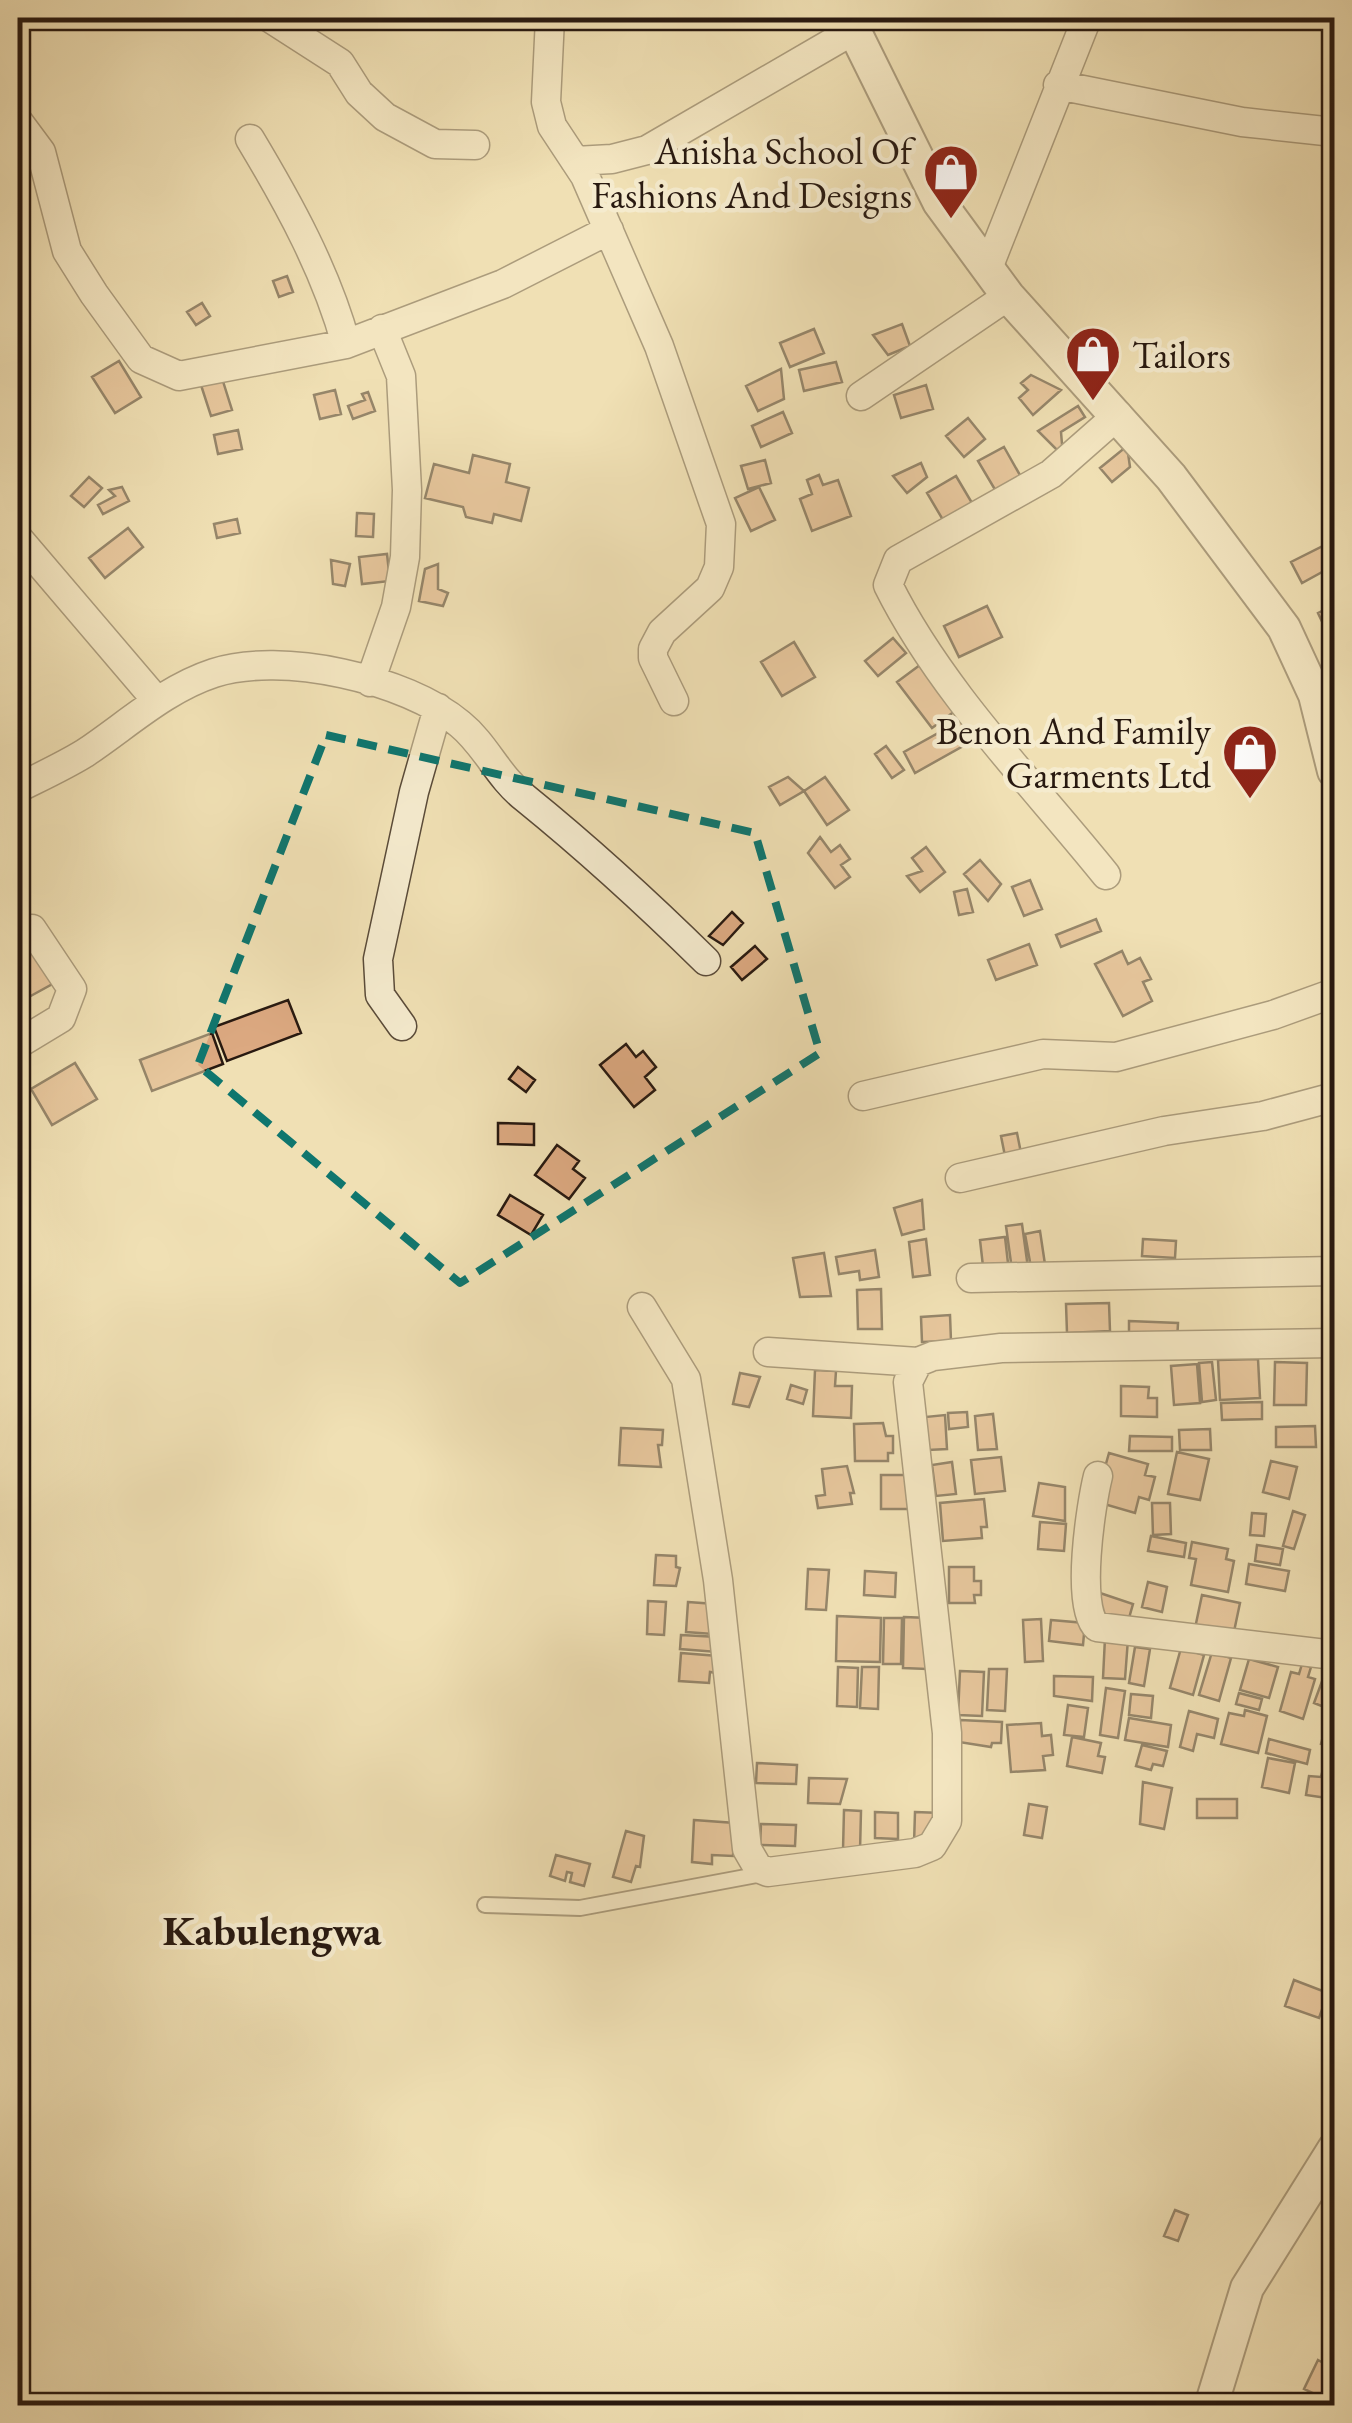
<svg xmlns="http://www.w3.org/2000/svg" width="1352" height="2423" font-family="'EB Garamond',serif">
<rect width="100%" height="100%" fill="#f0e0b4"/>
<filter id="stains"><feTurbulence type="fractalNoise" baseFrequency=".002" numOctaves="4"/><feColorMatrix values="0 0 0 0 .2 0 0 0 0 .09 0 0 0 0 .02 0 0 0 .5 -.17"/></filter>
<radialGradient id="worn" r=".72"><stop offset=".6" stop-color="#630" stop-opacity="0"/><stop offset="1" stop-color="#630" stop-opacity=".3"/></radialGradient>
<path fill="#dca981" stroke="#281910" stroke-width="2.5" d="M287 276 293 292 279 297 273 281Z
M202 303 210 316 196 325 187 312Z
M902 324 910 346 888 355 873 335Z
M814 329 824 353 790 367 780 343Z
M119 361 141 397 115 413 92 377Z
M836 362 842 382 804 391 799 370Z
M781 369 784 399 758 411 746 386Z
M221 375 232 410 211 416 200 382Z
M1031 375 1061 390 1033 415 1019 398 1028 390 1021 383Z
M926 385 933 409 901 418 894 395Z
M335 390 341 414 320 419 314 395Z
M368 392 375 411 353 419 348 406 365 400 362 394Z
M1078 406 1085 417 1061 432 1063 456 1038 431Z
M783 412 792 433 761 447 752 426Z
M968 418 985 439 964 457 946 436Z
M238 430 242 449 218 454 214 435Z
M1127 446 1130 467 1112 482 1100 468Z
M1004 447 1025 484 1000 498 978 461Z
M473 455 510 464 506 482 529 488 521 521 494 514 492 523 466 517 463 507 425 498 434 464 469 473Z
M765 460 771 483 748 489 741 466Z
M921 463 927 477 907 493 893 476Z
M819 475 823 485 838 480 851 516 812 531 800 499 812 494 807 480Z
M956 476 975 508 946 525 927 493Z
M89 477 102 488 84 507 71 496Z
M122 487 129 501 103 514 98 505 115 496 109 490Z
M759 487 775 520 751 531 735 498Z
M357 513 374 514 373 537 356 536Z
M237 519 240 533 217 538 214 524Z
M128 528 143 547 105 578 89 558Z
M1323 546 1333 566 1302 583 1291 562Z
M387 554 390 581 362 584 359 557Z
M331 560 350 564 345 586 333 584Z
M438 564V589L448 593 443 606 419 601 425 569Z
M1334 605V626L1326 630 1318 613Z
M987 606 1002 637 959 657 944 626Z
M893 638 906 653 878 676 865 661Z
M794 642 815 677 782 696 761 662Z
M924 662 959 708 932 728 897 682Z
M969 716 981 736 915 773 904 752Z
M886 746 904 770 892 778 875 754Z
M788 777 804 791 780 805 769 787Z
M825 777 849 810 827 825 804 791Z
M820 837 831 852 840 845 850 859 841 865 850 877 835 888 808 853Z
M926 847 945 872 920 892 907 876 922 871 912 858Z
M980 860 1001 884 988 901 964 874Z
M1030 880 1042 909 1024 916 1012 887Z
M967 889 973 912 959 915 954 892Z
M732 912 743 923 723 945 709 936Z
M1096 919 1101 931 1061 947 1056 935Z
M1029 944 1037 965 996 980 988 960Z
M755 946 767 959 742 980 731 967Z
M38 949 56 982 18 1003V959Z
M1122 951 1128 964 1140 958 1151 979 1143 982 1152 1001 1123 1016 1095 964Z
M288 1000 301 1033 227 1061 214 1027Z
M212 1033 223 1064 152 1091 140 1060Z
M626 1044 636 1057 643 1051 656 1067 645 1077 655 1090 634 1107 600 1065Z
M75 1063 97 1099 52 1125 31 1089Z
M518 1067 535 1080 526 1092 509 1079Z
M498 1123 534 1124V1145L498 1144Z
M1017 1133 1022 1158 1006 1161 1001 1136Z
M557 1145 579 1161 573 1169 585 1178 569 1199 535 1175Z
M510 1195 543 1215 531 1235 498 1215Z
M922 1200 924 1229 902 1235 894 1208Z
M1022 1224 1028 1268 1012 1270 1006 1226Z
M1040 1231 1046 1271 1032 1273 1025 1234Z
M1005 1237 1009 1272 984 1275 980 1240Z
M926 1239 930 1275 913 1277 909 1242Z
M1143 1239 1176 1241 1175 1258 1142 1256Z
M875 1250 879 1277 860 1280 859 1271 839 1274 836 1257Z
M824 1253 831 1296 800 1297 793 1258Z
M881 1289 882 1329H858L857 1290Z
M1109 1303 1110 1331 1067 1333 1066 1304Z
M950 1315 951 1341 922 1342 921 1317Z
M1129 1321 1178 1323 1177 1342 1129 1340Z
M1258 1359 1260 1398 1220 1400 1218 1360Z
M1212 1362 1216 1400 1202 1402 1199 1363Z
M1275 1362 1307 1363 1306 1405H1274Z
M1197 1364 1200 1403 1174 1405 1171 1366Z
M815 1370 836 1371 835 1386H852L851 1418 813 1416Z
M740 1373 760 1377 749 1407 733 1404Z
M791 1385 807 1390 803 1404 787 1399Z
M1121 1386 1149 1387 1148 1398H1157V1417L1121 1416Z
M1262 1402V1419L1222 1420 1221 1403Z
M967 1412 968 1427 949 1429 948 1413Z
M993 1414 997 1449 978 1450 975 1416Z
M945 1415 947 1449 928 1450 925 1417Z
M883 1423 886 1436H893V1453H888V1461H855L854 1424Z
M1315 1426 1316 1447H1276V1427Z
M621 1428 663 1430 662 1445H658L661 1467 619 1465Z
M1210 1429 1211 1450H1180L1179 1430Z
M1130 1436 1172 1437V1451H1129Z
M1177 1452 1209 1459 1200 1500 1168 1494Z
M1109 1453 1148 1464 1145 1475 1155 1477 1149 1500 1139 1497 1135 1513 1104 1504 1098 1492Z
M1001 1457 1005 1491 975 1494 971 1460Z
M1271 1461 1297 1467 1289 1499 1263 1492Z
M952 1462 956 1494 936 1496 932 1465Z
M847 1466 854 1493H850L852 1504 818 1508 816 1496 825 1495 822 1469Z
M881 1475H907L917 1509H881Z
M1039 1483 1065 1487V1521L1033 1516Z
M984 1499 987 1527H981L982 1538 943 1541 940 1503Z
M1152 1503H1170L1171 1534 1153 1535Z
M1293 1511 1305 1515 1294 1549 1283 1546Z
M1252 1513 1266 1514 1264 1536 1250 1535Z
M1040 1522 1066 1524 1064 1551 1038 1549Z
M1151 1536 1186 1543 1184 1557 1148 1551Z
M1192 1542 1228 1549 1226 1559 1234 1561 1228 1592 1191 1585 1196 1559 1189 1558Z
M1257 1545 1283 1549 1280 1565 1255 1561Z
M656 1555 676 1556V1567L680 1568 676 1586 654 1585Z
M1249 1564 1289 1571 1285 1591 1246 1584Z
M949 1567H974V1581H981V1595H974L975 1603H949Z
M808 1569 829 1570 826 1610 806 1609Z
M865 1571 896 1573 895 1597 864 1595Z
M1148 1582 1167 1587 1162 1612 1142 1607Z
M1100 1593 1133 1604 1127 1625 1093 1615Z
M1202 1595 1240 1603 1232 1641 1194 1633Z
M648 1601 666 1602 664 1635 647 1634Z
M688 1602 715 1604 713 1634 686 1632Z
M837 1616 881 1618 880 1662 836 1661Z
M904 1617 929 1618 927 1669 903 1668Z
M884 1618H902L901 1664H883Z
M1041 1619 1043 1661 1025 1662 1023 1620Z
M1051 1620 1085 1623 1083 1645 1049 1641Z
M681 1635 718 1637 717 1652 680 1649Z
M1105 1638 1128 1639 1125 1679 1103 1678Z
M1135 1647 1150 1649 1144 1686 1129 1683Z
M1181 1648 1204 1655 1193 1695 1170 1688Z
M1212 1652 1231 1658 1219 1701 1199 1695Z
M681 1653 718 1656 717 1673 710 1672 709 1683 679 1681Z
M1249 1659 1278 1667 1269 1698 1240 1690Z
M1302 1664 1311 1667 1308 1677 1315 1679 1303 1719 1280 1711 1291 1672 1299 1674Z
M838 1667 858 1668 857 1707 837 1706Z
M862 1667H879L878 1709 860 1708Z
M989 1669H1007L1005 1711 987 1710Z
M960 1671 984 1672 982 1716 958 1715Z
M1054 1676 1093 1677 1092 1701 1054 1696Z
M1324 1676 1334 1680V1711L1314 1703Z
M1106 1688 1125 1691 1118 1738 1100 1735Z
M1239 1693 1262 1699 1259 1710 1236 1704Z
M1131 1694 1153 1696 1151 1718 1129 1715Z
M1068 1705 1088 1708 1084 1737 1064 1735Z
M1245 1710 1267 1716 1258 1753 1221 1744 1229 1713 1244 1716Z
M1189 1711 1218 1719 1214 1738 1197 1734 1193 1751 1180 1747Z
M1328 1717 1334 1719V1748L1321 1744Z
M1129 1718 1171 1725 1168 1747 1125 1740Z
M960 1720 1002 1722 1001 1743H992L991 1747 959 1742Z
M1041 1723 1042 1736 1051 1735 1053 1755 1043 1756 1045 1770 1011 1772 1007 1725Z
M1072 1737 1101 1743 1098 1756 1105 1757 1102 1773 1067 1766Z
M1269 1739 1310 1750 1307 1764 1266 1753Z
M1142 1745 1167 1751 1163 1766 1153 1764 1151 1770 1136 1766Z
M1268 1758 1295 1763 1289 1793 1262 1787Z
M757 1763 797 1765 796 1784 756 1783Z
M1322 1773 1334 1774V1799L1306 1795 1309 1776 1321 1777Z
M809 1778 847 1779 840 1804 808 1803Z
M1143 1782 1172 1788 1164 1829 1140 1824Z
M1197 1799H1237V1818H1197Z
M1029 1804 1047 1807 1042 1838 1024 1835Z
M844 1810 861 1811 860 1851 843 1850Z
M875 1812 898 1813V1839L875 1838Z
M915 1812 941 1813 931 1844H914Z
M694 1820 735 1823 733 1856 712 1855V1864L692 1862Z
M761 1824 796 1825 795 1846 760 1845Z
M626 1831 644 1836 640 1867 636 1866 631 1882 613 1877Z
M556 1855 590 1864 584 1886 570 1882 572 1873 567 1872 565 1881 550 1876Z
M1294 1980 1328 1993 1319 2018 1285 2006Z
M1175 2210 1188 2215 1178 2241 1164 2236Z
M1318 2360 1334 2369 1325 2399 1304 2389Z
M745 2397H794V2406H745Z"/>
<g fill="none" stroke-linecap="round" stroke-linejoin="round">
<g stroke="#5a4b39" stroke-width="18">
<path id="service" d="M485 1905 580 1908 762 1874"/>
</g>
<g stroke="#5a4b39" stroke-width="31">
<path id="minor" d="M270 18 340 63 359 93 385 117 435 144 475 145
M550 18 546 102 552 126 585 176 659 346 721 524 719 567 710 588 662 632 653 649V658L674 701
M1058 85 1242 122 1334 132
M18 121 41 152 67 251 94 294 141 359 179 376 346 344 503 284 609 230
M250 139C289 204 326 271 346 344
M575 161 612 159 647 150 854 30
M988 268 1087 18
M861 396 1008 296
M18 538 157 701
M370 682 396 607 405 557 407 490 401 376 382 329
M18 788C40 777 64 766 85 753 127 725 165 689 214 673 281 651 407 679 460 724 486 745 498 777 525 798 588 849 648 904 706 961
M1106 875C1032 783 940 690 888 585L898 560 1051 474 1118 415
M402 1026 380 995 378 959 414 792 438 708
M18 1044 61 1018 72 989 32 929
M863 1096 1043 1054 1116 1057 1273 1015 1334 993
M960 1178 1164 1131 1263 1116 1334 1097
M971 1278 1334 1271
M642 1307 686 1379 718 1580 747 1849 758 1868 768 1872 915 1853 932 1846 947 1821V1733L908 1382 918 1362 933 1356 1001 1348 1334 1343
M768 1352 918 1362
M1098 1476C1091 1504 1075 1608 1097 1627L1334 1655"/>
</g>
<g stroke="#5a4b39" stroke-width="36">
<path id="tertiary" d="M848 18 939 202 1008 296 1171 477 1284 628 1315 695 1334 771
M1211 2406 1247 2288 1334 2149"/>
</g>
<use href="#service" stroke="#f5ebce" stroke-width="14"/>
<use href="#minor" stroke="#f5ebce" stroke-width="28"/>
<use href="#tertiary" stroke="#f5ebce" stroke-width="32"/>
</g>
<path d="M0 0H1352V2423H0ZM326 735 755 833 820 1053 460 1283 198 1065Z" fill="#f0e0b4" fill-opacity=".55" fill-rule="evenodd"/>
<path fill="none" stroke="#0f766e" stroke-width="8" stroke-dasharray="20 12" stroke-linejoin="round" d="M326 735 755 833 820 1053 460 1283 198 1065Z"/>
<defs>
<g id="shop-pin" transform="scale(2.875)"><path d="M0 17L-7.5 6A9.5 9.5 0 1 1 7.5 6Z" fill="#8f2418" stroke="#f5ebce"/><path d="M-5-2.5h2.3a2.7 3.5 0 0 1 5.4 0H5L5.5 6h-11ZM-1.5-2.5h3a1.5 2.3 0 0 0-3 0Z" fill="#fff"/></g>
</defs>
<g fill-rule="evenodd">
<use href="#shop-pin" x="951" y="172"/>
<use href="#shop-pin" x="1093" y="354"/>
<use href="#shop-pin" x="1250" y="752"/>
</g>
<g text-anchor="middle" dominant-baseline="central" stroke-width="9" stroke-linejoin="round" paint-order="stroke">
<g font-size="38" fill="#281910" stroke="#f5ebce" text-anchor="end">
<text x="912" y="150">Anisha School Of<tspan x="912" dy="44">Fashions And Designs</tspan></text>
<text x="1132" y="354" text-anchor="start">Tailors</text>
<text x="1211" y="730">Benon And Family<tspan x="1211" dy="44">Garments Ltd</tspan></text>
</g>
<g font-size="42" font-weight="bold" fill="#281910" stroke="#f5ebce">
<text x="272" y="1930">Kabulengwa</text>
</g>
</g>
<rect width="1352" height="2423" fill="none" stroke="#f0e0b4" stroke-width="60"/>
<rect x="20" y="20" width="1312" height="2383" fill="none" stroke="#281910" stroke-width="5"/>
<rect x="30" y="30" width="1292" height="2363" fill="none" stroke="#281910" stroke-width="2.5"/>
<rect width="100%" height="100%" filter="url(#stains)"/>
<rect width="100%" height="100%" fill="url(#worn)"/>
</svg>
